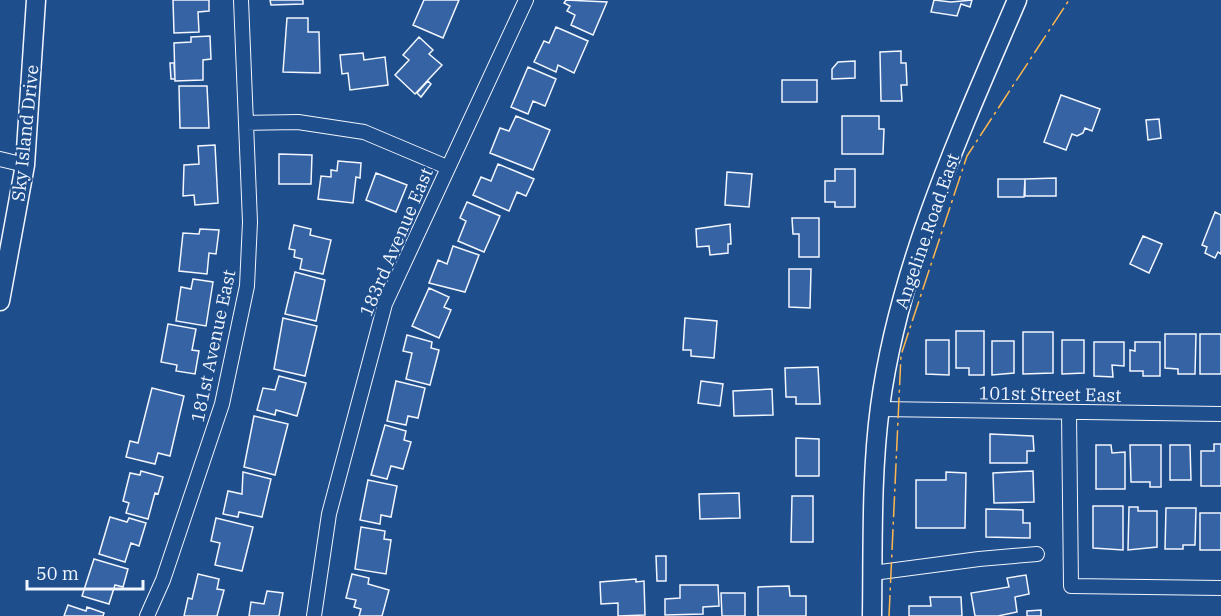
<svg xmlns="http://www.w3.org/2000/svg" width="1221" height="616" font-family="'IBM Plex Serif',serif">
<rect width="100%" height="100%" fill="#1f4e8c"/>
<path fill="#3563a3" stroke="#f2f6ff" stroke-width="1.5" d="M173 0H209V11L198 12 199 32 174 33Z
M270 0H303V4L271 5Z
M424 0H459L443 38 413 25Z
M566 0 607 2 593 35 571 25 575 15 567 11 570 6 564 3Z
M934 0 951 2 972 0 970 7 961 4 957 16 931 12Z
M287 18H308V32H319L320 73 283 72Z
M556 27 588 41 574 73 558 65 556 72 534 62 544 41 549 43Z
M210 36 211 59 203 60V80L175 81 174 43 191 42V37Z
M419 37 433 50 429 54 442 65 415 94 395 75 409 60 403 55Z
M901 51V63H906L907 85H901L902 101H881L880 52Z
M363 53 364 60 385 57 388 85 350 90 348 73 342 74 340 55Z
M855 61V78L832 79V69L838 62Z
M170 63H174L175 79H171Z
M528 67 556 79 545 106 533 101 528 114 511 107Z
M782 80H817V102H782Z
M428 81 431 84 421 97 417 93Z
M179 86H207L209 128H180Z
M1061 95 1100 109 1092 131 1085 128 1083 133 1077 136 1072 134 1066 150 1044 142Z
M516 116 550 130 533 170 490 153 500 128 509 131Z
M842 116H879V129H884L883 154H842Z
M1159 119 1161 138 1148 140 1146 120Z
M215 145 218 203 195 205 194 195 183 196 184 165 199 164 198 146Z
M279 154 312 155 311 184H279Z
M338 161 361 163 360 178 356 177 353 203 318 199 321 176 331 177V170L337 171Z
M498 164 534 179 526 196 517 192 509 211 473 195 481 177 491 181Z
M835 169H855V207H835V202H825V181H835Z
M727 172 752 174 749 207 725 205Z
M376 173 407 185 396 212 366 200Z
M1056 178V196H1025V179Z
M998 179H1025L1024 197H998Z
M467 202 500 216 484 252 458 241 466 221 460 218Z
M1215 212 1221 215V254L1218 252 1215 258 1205 253 1207 247 1202 245Z
M792 218H819V257H799V234H793Z
M730 224 731 244H728V253L710 255 709 246 697 247 696 229Z
M294 225 311 229 310 235 331 240 323 274 300 269 302 259 294 257 295 250 289 249Z
M200 229 219 230 216 254 209 253 207 274 179 271 183 233 199 234Z
M1143 236 1162 244 1149 273 1130 264Z
M453 246 479 255 465 292 429 283 438 260 447 264Z
M789 269H811L810 308 789 307Z
M295 272 325 280 316 321 285 314Z
M193 279 213 282 206 326 176 321 181 287 191 289Z
M429 288 449 297 444 307 451 310 439 338 412 326Z
M283 318 317 326 305 376 274 369Z
M685 318 717 321 714 358 691 356V350H683Z
M168 324 196 329 192 350 199 351 195 374 176 371 177 365 161 362Z
M956 331H984V375H969V368H956Z
M1023 332H1053V373L1023 374Z
M1165 334H1196L1195 374H1178V369L1165 368Z
M1200 334H1221V374H1200Z
M407 335 432 342 431 348 439 350 430 385 406 379 412 353 403 351Z
M926 340H949V375L926 374Z
M1062 340H1084V373L1062 374Z
M992 341H1014V373L992 375Z
M1094 342H1124V366L1112 365 1113 377 1094 376Z
M1135 342H1160V376H1143V371H1130V350L1135 351Z
M818 367 820 404H796V397H786L785 368Z
M279 376 306 383 297 416 276 410 275 415 257 410 263 388 275 390Z
M396 381 425 388 418 418 408 416 406 425 387 421Z
M701 381 723 384 720 406 698 403Z
M152 388 184 396 170 456 158 453 155 464 126 457 130 441 138 443Z
M772 389 773 415 734 416 733 391Z
M254 416 288 424 275 475 244 467Z
M385 425 406 431 404 440 411 442 403 469 391 466 387 479 371 475Z
M990 434 1033 436 1034 451H1027V463H990Z
M796 438 819 439V476H796Z
M1214 444H1221V486H1201V451H1214Z
M1096 445H1111L1112 453 1125 452V489H1096Z
M1130 445H1161V487H1150V482H1131Z
M1170 445H1190L1191 480H1170Z
M141 471 163 477 158 494 155 493 148 519 126 513 129 503 123 501 130 473 140 475Z
M1033 471 1034 502 994 503 993 473Z
M243 472 271 479 262 517 239 512 238 517 223 514 228 491 242 494Z
M946 472 966 473 965 528H916V480H946Z
M368 480 397 486 391 517 381 515 380 524 360 520Z
M739 493 740 518 700 519 699 494Z
M792 496H813V542H791Z
M1093 506H1123V550L1093 548Z
M1129 507H1138V511H1157V547L1128 550Z
M1166 508H1196L1195 545H1183V549H1165Z
M986 509 1023 510V523H1030V538L986 537Z
M1200 513H1221V550H1200Z
M110 517 127 522 129 518 146 523 139 546 131 543 125 562 99 554Z
M216 518 253 527 242 571 215 565 220 543 211 541Z
M361 527 385 531 384 539 391 540 386 574 355 569Z
M656 556H666V581H657Z
M94 559 128 569 123 587 115 585 109 604 82 596Z
M198 574 219 579 217 589 224 590 217 616H184L188 598 192 599Z
M352 574 369 578 368 584 389 590 382 616H359L361 609 354 607 356 600 346 598Z
M1026 575 1029 594 1015 597 1017 612 998 616H975L971 593 1009 587 1007 578Z
M636 579V582L644 581 645 615 618 616V603L601 604 600 582Z
M680 585H718L719 606 703 607V614L665 615V599L680 598Z
M789 586 790 596H806V616H758V587Z
M267 591 283 593 279 616H249L251 602 264 604Z
M721 593H745V616H722Z
M930 597H961L962 616H909V606H931Z
M68 605 86 611 87 607 104 613 103 616H64Z
M1041 610V616H1027V611Z"/>
<g fill="none" stroke-linecap="round" stroke-linejoin="round">
<g stroke="#f2f6ff" stroke-width="16">
<path id="minor" d="M246 123 298 122 364 132 447 167
M0 159 25 165
M879 409 1221 414
M1069 413 1071 586 1221 588
M873 573 979 559 1037 554
M147 616 163 580 222 404 247 286 250 222 241 0
M314 616 329 514 385 304 526 0"/>
</g>
<g stroke="#f2f6ff" stroke-width="21">
<path id="tertiary" d="M0 301 25 165 36 0
M872 616C873 547 871 475 880 407 899 265 961 131 1017 0"/>
</g>
<use href="#minor" stroke="#1f4e8c" stroke-width="14"/>
<use href="#tertiary" stroke="#1f4e8c" stroke-width="18"/>
<path stroke="#ffb74d" stroke-width="1.5" stroke-dasharray="21 4.5 3 4.5" stroke-linecap="butt" d="M889 616 901 355 967 156 1069 0"/>
</g>
<g text-anchor="middle" dominant-baseline="central" stroke-width="4.5" stroke-linejoin="round" paint-order="stroke">
<g font-size="18" fill="#f2f6ff" stroke="#1f4e8c">
<text transform="translate(25 133) rotate(-84)">Sky Island Drive</text>
<text transform="translate(927 231) rotate(-71)">Angeline Road East</text>
<text transform="translate(396 242) rotate(-67)">183rd Avenue East</text>
<text transform="translate(213 346) rotate(-78)">181st Avenue East</text>
<text transform="translate(1050 394) rotate(1)">101st Street East</text>
</g>
</g>
<path d="M27 580v9h116v-9" fill="none" stroke="#f2f6ff" stroke-width="3"/>
<text x="36" y="580" font-size="18" fill="#f2f6ff" stroke="#1f4e8c" stroke-width="4.5" paint-order="stroke">50 m</text>
</svg>
